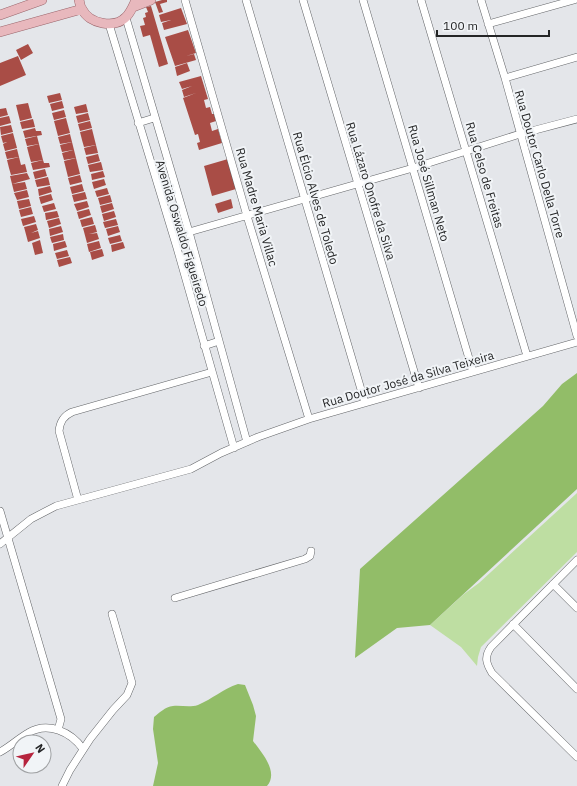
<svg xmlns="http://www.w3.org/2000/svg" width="577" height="786" font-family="'IBM Plex Sans',sans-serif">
<rect width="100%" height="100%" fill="#e4e6ea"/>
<path fill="#bedea2" d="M577 493V552L481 647 478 657 477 666 461 647 430 625 464 594 479 583Z"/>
<path fill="#92bd68" d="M577 373V489L430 625 397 628 355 658 360 569 543 406 562 384Z
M238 684 245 685 253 705 256 716 253 741C262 753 279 772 267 786H153L158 763 153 729 154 717C159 713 165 707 173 706 181 705 189 708 198 705 212 699 223 689 238 684Z"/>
<path fill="#a94d46" d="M162 0H167V2L160 4 163 12 159 13 155 2Z
M151 6 168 64 159 67 150 35 143 37 140 26 145 25 143 18 146 17 145 13 148 12 146 7Z
M181 8 187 24 164 30 162 23 171 20 161 22 159 15Z
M188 30 196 53 186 56 194 54 196 60 175 66 165 37Z
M28 44 33 53 21 60 16 50Z
M18 56 26 75 0 86V63Z
M187 63 190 71 177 76 175 67Z
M201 76 208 99 204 100 206 108 210 107 212 114H214L216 121 210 123 212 131 218 129 222 143 199 150 197 143 200 142 198 134 195 135 183 98 196 93 184 97 182 90 192 86 182 89 179 82Z
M60 93 62 100 49 103 47 96Z
M62 101 64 108 52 111 50 104Z
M28 103 32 118 20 121 18 113 28 111 18 113 16 105Z
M86 104 88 112 76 114 74 107Z
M6 108 8 115 0 117V109Z
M64 110 66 117 54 120 52 113Z
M88 113 90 120 78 123 76 116Z
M9 116 11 123 0 126V118Z
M66 118 70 133 58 136 54 121Z
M33 119 35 127 22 129 20 122Z
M90 121 92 128 80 131 78 124Z
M11 125 13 132 1 135 0 127Z
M35 128 36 131H41L42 135 25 138 23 131Z
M92 129 94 137 82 140 80 132Z
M13 133 17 148 5 151 3 144 7 142 3 143 1 136Z
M70 134 72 142 60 144 58 137Z
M37 136 39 144 27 146 25 139Z
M94 137 96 145 84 147 82 140Z
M72 142 76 158 64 160 62 153 73 150 62 152 60 145Z
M39 144 41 152 29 155 27 147Z
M96 145 98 153 86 155 84 148Z
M17 149 19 157 7 159 5 152Z
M41 152 43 160 31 162 29 155Z
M98 154 100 161 88 164 86 157Z
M19 157 21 165 25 164 27 172 11 175 9 168 16 166 9 168 7 160Z
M76 158 78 166 66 169 64 161Z
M228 159 236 189 212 196 204 166Z
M43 160 44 163H49L50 167 33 170 31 163Z
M101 162 103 170 90 172 88 165Z
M78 166 80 174 68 177 66 169Z
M45 169 47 176 35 179 33 172Z
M103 171 105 177 92 180 91 174Z
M27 173 30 179 12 184 10 176Z
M80 175 82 182 70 185 68 178Z
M48 177 50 185 37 187 35 180Z
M104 179 106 185 94 189 92 182Z
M25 182 27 189 14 192 12 184Z
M82 184 84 191 72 194 70 187Z
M50 186 52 192 39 196 38 189Z
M107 188 109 194 97 197 95 191Z
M27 190 29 197 17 200 14 193Z
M85 192 87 199 74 202 72 195Z
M51 194 53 200 41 204 39 197Z
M110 195 112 202 100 205 98 198Z
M29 199 31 206 19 209 17 201Z
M231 199 233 208 218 213 215 204Z
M87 201 89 207 77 211 74 204Z
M54 203 56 209 44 212 42 206Z
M112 203 114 209 102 213 100 206Z
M31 207 33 214 21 217 19 210Z
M89 209 91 215 79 219 77 212Z
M57 211 59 217 46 220 45 213Z
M114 211 116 217 104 221 102 214Z
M34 216 36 222 23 226 21 219Z
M92 217 94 224 82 227 80 220Z
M59 218 61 224 49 228 47 221Z
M116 219 118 225 105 228 103 222Z
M36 224 38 230 31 233 38 231 40 238 28 242 24 227Z
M95 225 97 232 89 234 97 233 99 239 87 243 83 228Z
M61 226 63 232 50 236 49 229Z
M118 226 120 232 108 236 106 229Z
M63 234 64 240 52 243 50 237Z
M120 235 122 241 110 244 108 238Z
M40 240 43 253 35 255 32 243Z
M65 241 67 247 54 251 53 244Z
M99 241 101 248 89 252 87 244Z
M123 242 125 248 112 252 111 245Z
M102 249 104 256 92 260 90 252Z
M67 250 69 256 57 259 55 253Z
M70 257 72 263 59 267 57 260Z"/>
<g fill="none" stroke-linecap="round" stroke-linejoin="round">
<g stroke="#636568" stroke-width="8">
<path id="minor" d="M185 0 247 216 309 419
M246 0 365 403
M303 0 419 388
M363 0 473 372
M421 0 527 356
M481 0 505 78 577 336
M126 18 189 232 247 442
M109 24 177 248 234 448
M488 24 574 0
M505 78 577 57
M138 123 154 118
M189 232 413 168 520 134 577 119
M180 259 195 254
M204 346 219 341
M78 500 59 431C60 422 63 416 72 412L212 372
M0 511 61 719 58 730
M0 544 31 519 56 506 191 469 221 453 258 437 309 419 577 342
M577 560 491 647C484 657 486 663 492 673L577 757
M553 584 577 608
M175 598 305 559 310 556 311 551
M513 624 577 689
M0 752C11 746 19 738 28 733 48 721 71 732 83 749
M62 786 70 770 90 739 113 710 127 695 132 683 112 614"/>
</g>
<g stroke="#9a666c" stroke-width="10">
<path id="major" d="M79 0C80 3 80 7 82 9 89 24 115 29 126 17 131 12 133 6 136 0
M133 7 151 0
M0 15 42 0
M0 32 82 9"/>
</g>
<use href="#minor" stroke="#fff" stroke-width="7"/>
<use href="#major" stroke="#e8b8bd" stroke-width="9"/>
</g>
<g text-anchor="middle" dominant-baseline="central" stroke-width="4" stroke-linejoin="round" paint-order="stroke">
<g font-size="12" fill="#242526" stroke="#f1f4f7">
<text transform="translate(540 164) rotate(74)">Rua Doutor Carlo Della Torre</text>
<text transform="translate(485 175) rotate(74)">Rua Celso de Freitas</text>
<text transform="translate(429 183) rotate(74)">Rua José Sillman Neto</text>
<text transform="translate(371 191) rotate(73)">Rua Lázaro Onofre da Silva</text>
<text transform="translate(316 198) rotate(74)">Rua Élcio Alves de Toledo</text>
<text transform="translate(257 207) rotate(74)">Rua Madre Maria Villac</text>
<text transform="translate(182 233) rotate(73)">Avenida Oswaldo Figueiredo</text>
<text transform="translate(408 379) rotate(-16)">Rua Doutor José da Silva Teixeira</text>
</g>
</g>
<g transform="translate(32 754) rotate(56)"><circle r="19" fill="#f1f4f7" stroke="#9fa1a3"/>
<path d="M0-3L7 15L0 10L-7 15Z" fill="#b6243e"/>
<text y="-6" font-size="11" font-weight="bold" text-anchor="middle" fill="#242526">N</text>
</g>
<path d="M437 30v6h112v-6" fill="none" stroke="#242526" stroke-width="2"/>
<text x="443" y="30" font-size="12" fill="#242526" stroke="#f1f4f7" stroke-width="3" paint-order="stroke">100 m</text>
</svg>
